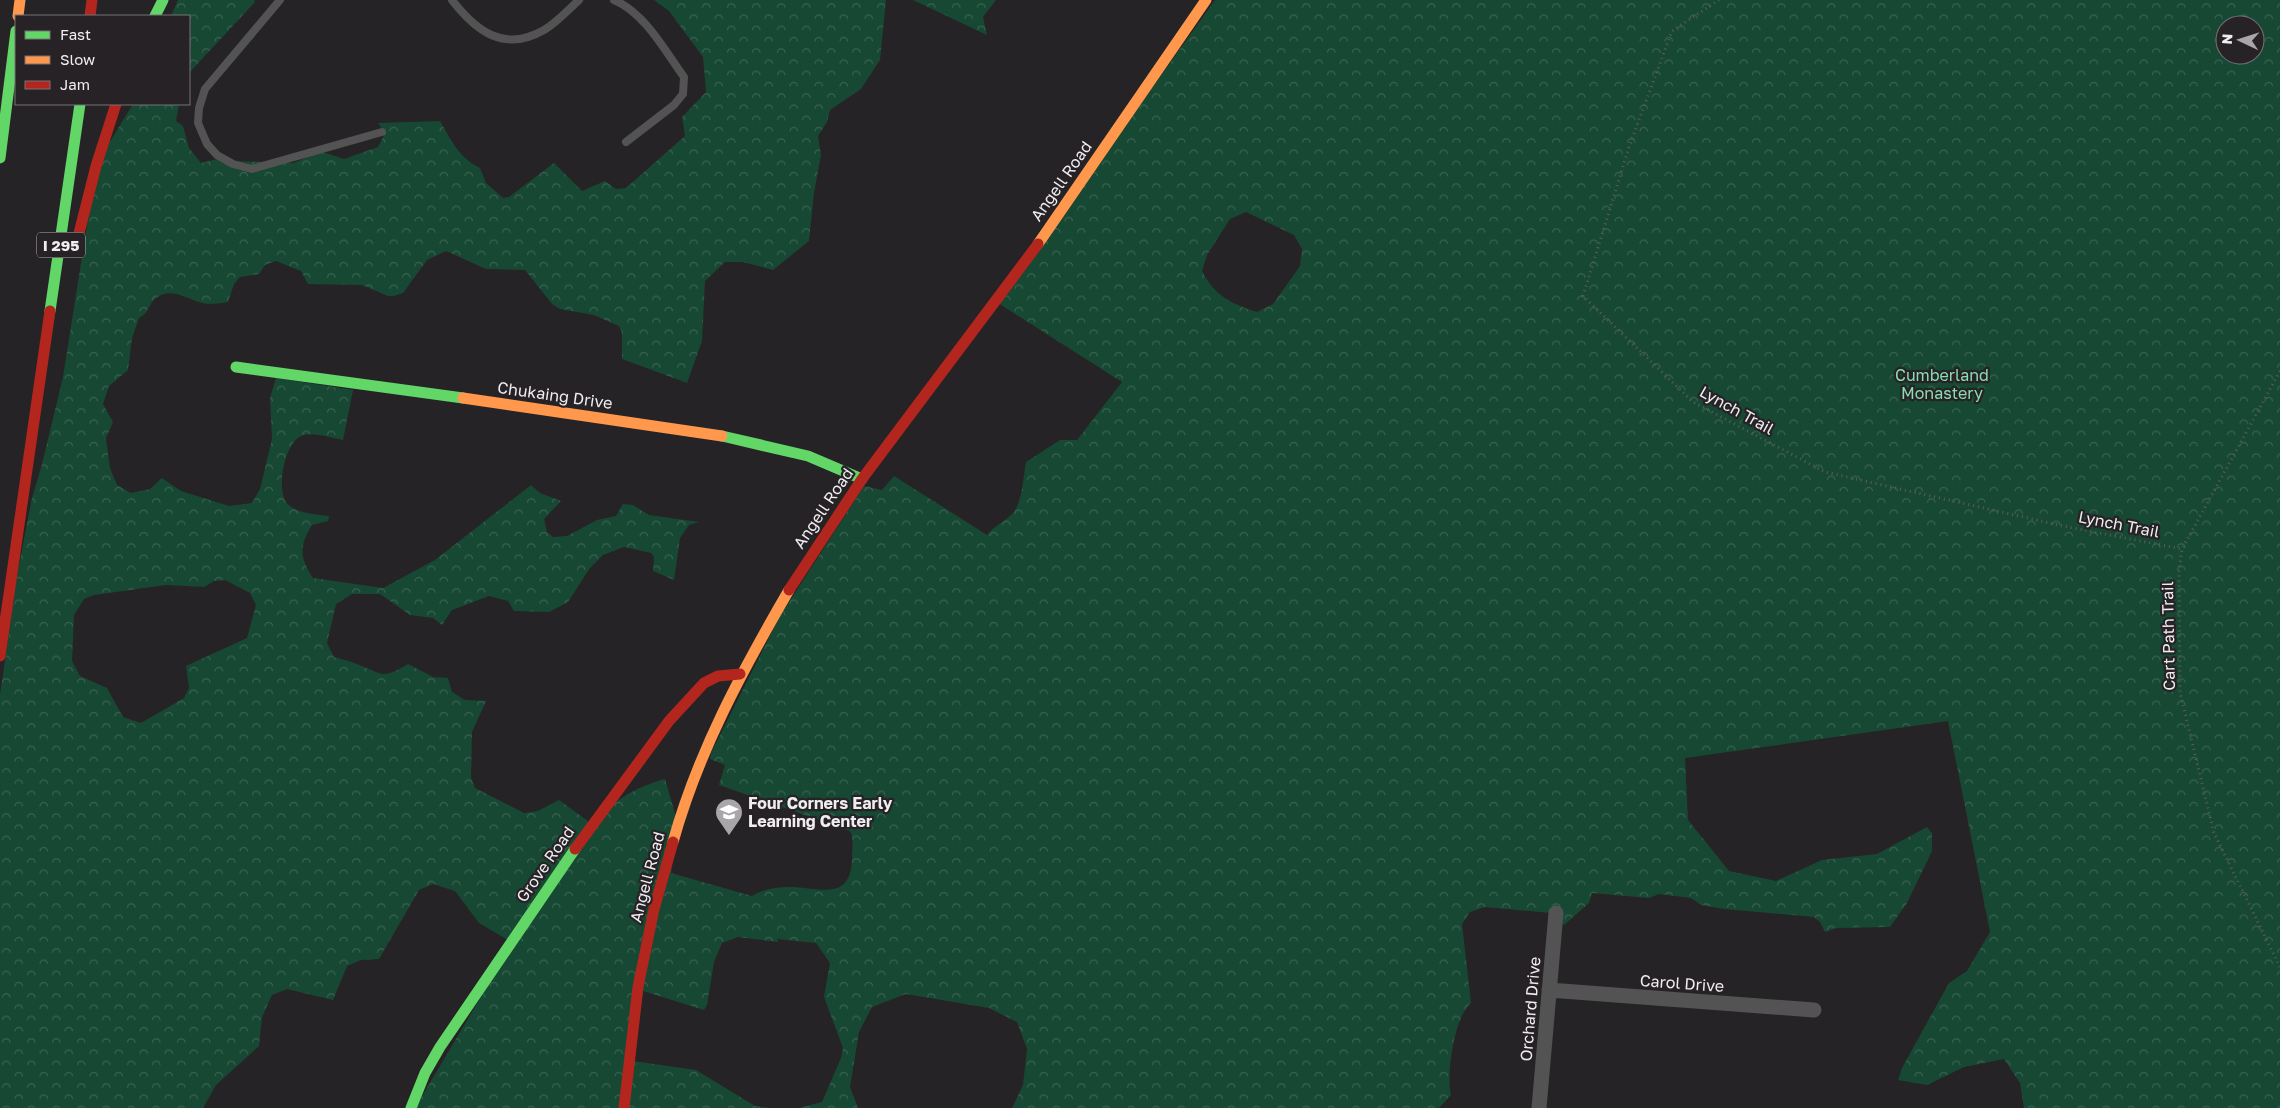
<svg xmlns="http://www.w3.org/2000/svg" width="2280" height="1108" font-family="'Golos Text',sans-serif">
<defs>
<pattern id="forest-crowns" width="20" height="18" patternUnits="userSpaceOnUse" patternTransform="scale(1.25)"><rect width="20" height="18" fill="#174833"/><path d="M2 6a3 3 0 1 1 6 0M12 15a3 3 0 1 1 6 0" fill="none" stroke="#396351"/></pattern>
</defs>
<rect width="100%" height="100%" fill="#252325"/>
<path fill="url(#forest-crowns)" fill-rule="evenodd" d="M178 0H254L255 2 189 73V16H171Z
M654 0H886L880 60 861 89 830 110 827 122 818 136 821 155 814 193 809 241 773 270 743 262H725L705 281 702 341 687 383 622 359V333L619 326 594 315 560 309 552 304 525 270 486 269 446 251 427 260 403 293 394 296H388L362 285 308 284 301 271 276 261 265 265 259 274 240 277 234 284 228 302C222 303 215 304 208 304 191 303 174 285 156 298 149 303 149 313 139 318L132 338 128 370 109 386 103 404 113 422 106 438 110 468 117 485 131 493 150 489 162 478 181 491 229 506 252 503 260 489 272 439 270 398 276 378 353 390 343 440C332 438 315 432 304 435 285 439 276 487 286 502 295 514 316 514 329 516L328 521 312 525C299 547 299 556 313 578L383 588 435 560 531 485 540 493 561 501 544 519 547 532 553 537 567 536 597 520 616 516 623 504 633 505 649 515 699 522 689 525 680 538 674 580 653 571 654 557 651 553 624 547 603 555 590 568 568 602 549 612 514 611 508 601 489 596 452 610 442 625 433 618 410 615 380 594H352L336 604 327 643 334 657C341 659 350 661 357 664 382 674 382 680 408 664L433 677 448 678 452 692 465 700 486 701 472 732 471 778 475 788 524 813 538 811 559 800 592 824C613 801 635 787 665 779L676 817 671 873 752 896C764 889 775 887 789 887 819 887 851 903 852 858 852 850 854 838 850 831L719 785 725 765 710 759 711 753 780 616 864 486 882 490 894 476 987 535C995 525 1003 523 1011 515 1023 504 1023 477 1026 462L1060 440H1077L1122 382 998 303 1215 0H2280V1108H2024L2020 1083 2004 1059 1964 1067 1927 1085 1898 1080 1902 1068 1949 983 1967 971 1990 932 1948 721 1685 758 1688 820 1729 871 1776 881 1822 860 1877 854 1927 827 1932 833V851L1907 903 1890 927 1836 928 1825 932 1820 922 1814 917 1724 909 1701 905 1691 898 1659 894 1649 898 1592 893 1589 903 1564 925 1551 913 1485 907 1470 912 1462 924 1471 1003C1454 1017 1446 1074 1451 1095L1439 1108H1012L1023 1085 1027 1049 1017 1022 989 1008 906 994 872 1007 859 1032 850 1087 858 1108H799L822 1102 841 1058 843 1048 824 997 830 963 816 943 777 939 778 942 738 937 722 943 714 962 707 1005 704 1010 643 991 633 1061 696 1070 755 1106 771 1108H415L513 943 479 923 455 891 433 884 419 890 379 959 361 960 347 966 333 1000 287 989 272 995 262 1017 259 1046 216 1085 203 1108H0V695L17 575 32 498 41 468 63 377 90 206 105 150 133 104H179L176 121 183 126 189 148 201 163 221 158 228 161 294 163 320 151 344 159 378 147 385 133 378 123 440 121C451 140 459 158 480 168L486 183 503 198 509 197 554 163 582 191 605 181 616 189 626 188 685 136 682 117 706 92 703 57 669 11ZM2225 25H2255V55H2225ZM1246 212 1294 235 1302 249 1300 266 1273 304 1257 312C1231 304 1214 295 1202 271L1207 255 1230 219ZM225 580 250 593 256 605 247 638 186 666 189 688 184 698 141 723 123 717 107 688 80 676 72 661 74 615 84 599 94 595 166 585 204 587 214 581Z
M913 0H996L983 17 987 35Z"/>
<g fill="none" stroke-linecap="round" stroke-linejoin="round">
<path stroke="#5c5c5d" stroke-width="3" stroke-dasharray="1 4" stroke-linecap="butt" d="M1719 0 1672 31 1629 147 1583 296 1693 402 1825 472 2063 526 2182 549
M2280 371 2182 549 2179 572 2180 692 2214 833 2280 967"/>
<path stroke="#535354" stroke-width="8" d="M280 0 205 89 199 108 198 123 207 144 217 155 233 164 252 169 382 132
M452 0C476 31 504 53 544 30 556 23 568 10 579 0
M614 0C645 13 665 51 684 77L683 94 674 105 626 142"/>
<path stroke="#535354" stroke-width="15" d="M1549 990 1814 1010
M1539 1108 1556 913"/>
<path stroke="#63d668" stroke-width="11" d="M155 16 163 0
M0 158 16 31
M50 311 80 104
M236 367 463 398
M722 436 808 456 862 479
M411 1108 425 1073 440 1047 575 849"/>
<path stroke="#ff974d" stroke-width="11" d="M18 16 20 0
M1038 244 1206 0
M463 398 722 436
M673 842C698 752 742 671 789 590"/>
<path stroke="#b3261e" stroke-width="11" d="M90 16 92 0
M75 249 96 166 116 104
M789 590 862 479 1038 244
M0 656 50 311
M575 849 669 721 704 683 718 676 740 674
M624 1108 638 987 654 909 673 842"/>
</g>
<defs>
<g id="school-pin" transform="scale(1.4375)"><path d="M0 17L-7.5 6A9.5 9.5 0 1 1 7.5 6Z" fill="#a9a6a9" stroke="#262226"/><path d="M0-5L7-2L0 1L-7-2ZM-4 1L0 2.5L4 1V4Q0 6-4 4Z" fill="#fff"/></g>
</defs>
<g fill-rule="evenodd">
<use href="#school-pin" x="729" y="812"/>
</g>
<g text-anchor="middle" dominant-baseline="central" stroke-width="4.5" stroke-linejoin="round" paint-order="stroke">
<rect fill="#262226" stroke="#b3b0b3" stroke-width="1" x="37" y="232.5" width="48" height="25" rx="4"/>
<g font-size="15" font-weight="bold" fill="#f0edf0">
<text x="61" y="245">I 295</text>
</g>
<g font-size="16" fill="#f0edf0" stroke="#262226">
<text transform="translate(1061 181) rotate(-55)">Angell Road</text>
<text transform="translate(555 395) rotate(8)">Chukaing Drive</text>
<text transform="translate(1737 410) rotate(29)">Lynch Trail</text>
<text transform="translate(823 508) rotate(-56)">Angell Road</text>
<text transform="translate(2119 524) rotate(11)">Lynch Trail</text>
<text transform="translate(2168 636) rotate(-91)">Cart Path Trail</text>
<text transform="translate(545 864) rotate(-55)">Grove Road</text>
<text transform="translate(647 877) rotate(-75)">Angell Road</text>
<text transform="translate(1682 983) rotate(4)">Carol Drive</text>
<text transform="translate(1530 1009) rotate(-85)">Orchard Drive</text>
</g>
<g font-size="16" fill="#88deb2" stroke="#262226">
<text x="1942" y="375">Cumberland<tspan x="1942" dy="18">Monastery</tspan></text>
</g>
<g font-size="16" font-weight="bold" fill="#f0edf0" stroke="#262226" text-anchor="start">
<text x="748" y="803">Four Corners Early<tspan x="748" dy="18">Learning Center</tspan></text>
</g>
</g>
<rect x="15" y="15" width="175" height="90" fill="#262226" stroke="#777377"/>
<rect x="25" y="31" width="25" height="8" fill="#63d668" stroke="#777377"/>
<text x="60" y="40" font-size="15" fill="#f0edf0">Fast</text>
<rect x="25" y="56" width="25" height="8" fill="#ff974d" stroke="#777377"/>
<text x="60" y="65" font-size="15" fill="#f0edf0">Slow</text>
<rect x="25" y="81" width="25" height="8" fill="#b3261e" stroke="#777377"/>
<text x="60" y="90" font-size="15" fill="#f0edf0">Jam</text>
<g transform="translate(2240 40) rotate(274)"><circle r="24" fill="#262226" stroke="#777377"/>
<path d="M0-4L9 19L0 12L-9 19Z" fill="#a9a6a9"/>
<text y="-8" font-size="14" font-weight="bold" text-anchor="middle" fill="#f0edf0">N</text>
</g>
</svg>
